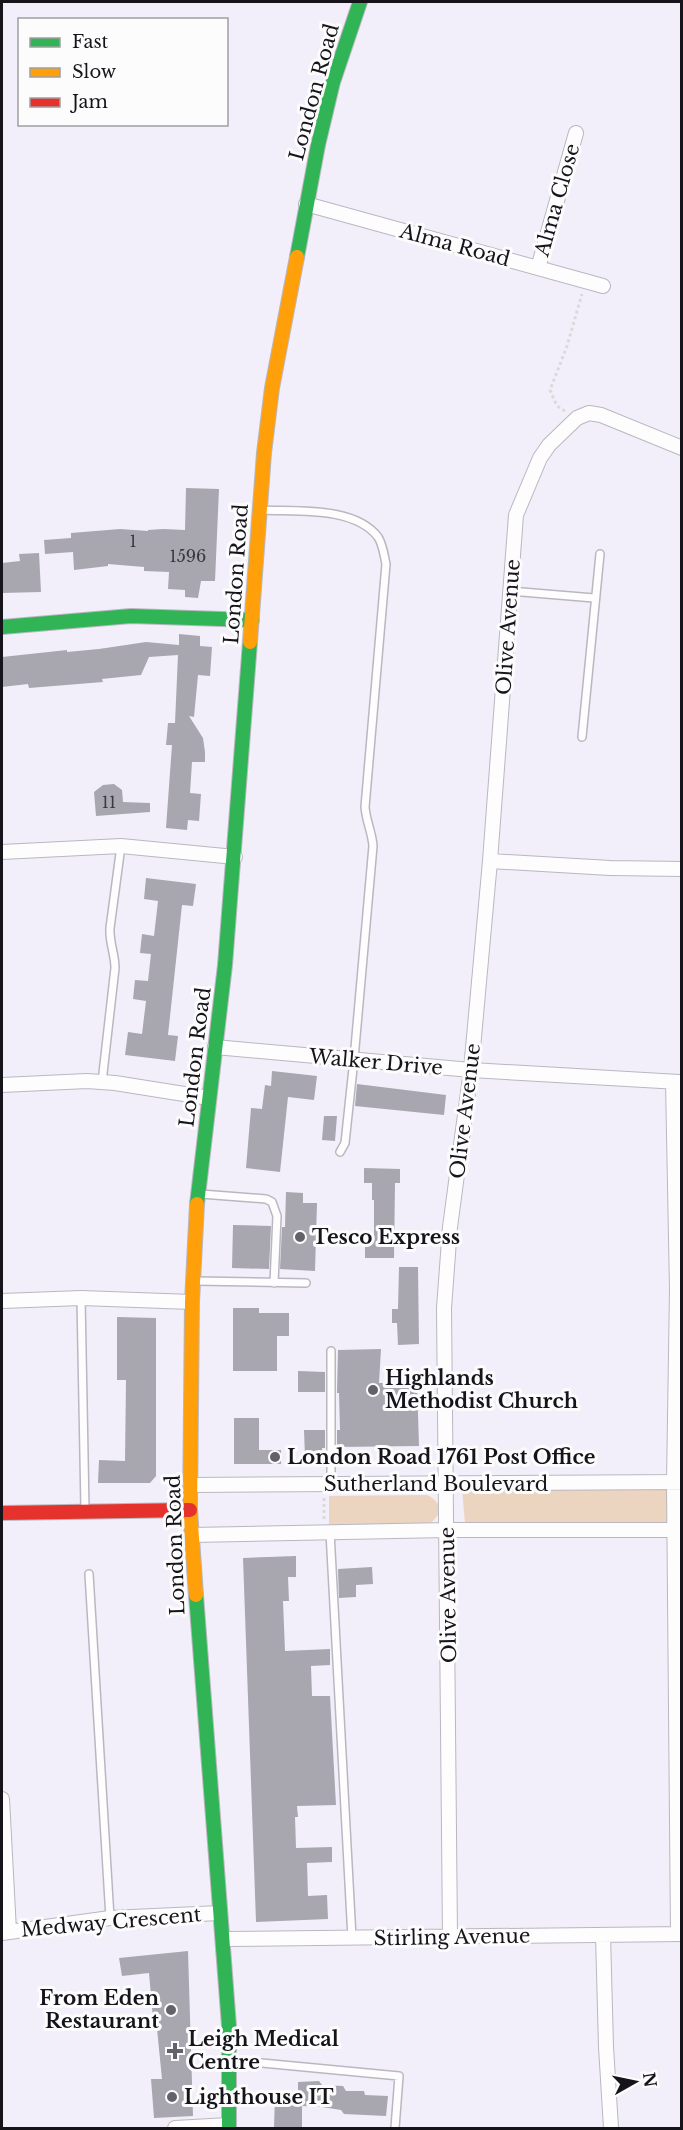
<svg xmlns="http://www.w3.org/2000/svg" width="683" height="2130" font-family="'Libre Baskerville',serif">
<rect width="100%" height="100%" fill="#f2effa"/>
<path fill="#ebd5c0" d="M681 1483V1529L465 1524 462 1488Z
M427 1495C446 1504 441 1518 425 1526L329 1527V1496Z"/>
<path fill="#a8a6af" d="M186 488 219 489 215 581H201L198 598 185 597V590L168 589 169 572 144 571V567L108 564V566L74 570 73 552 45 554 44 540 71 538V533L120 529 148 531V530L163 529 185 530Z
M39 553 41 592 2 593V563L20 561 19 554Z
M179 634 200 636V646L212 647 210 676 198 675 194 717 189 716 203 738 205 752V762H192L190 793 201 794 199 821 188 820 187 830 166 828 172 745H166L168 723H175L178 655 149 657 141 675 102 679 103 682 29 688 28 684 2 687V657L67 650V652L99 649 146 642 179 645Z
M114 784 122 790 123 802 150 803V812L96 816 94 792 103 785Z
M146 878 196 884 193 906 182 905 168 1035 178 1036 175 1061 125 1055 128 1032 142 1034 146 1001 133 999 135 980 148 981 151 954 140 953 142 934 154 936 158 901 144 899Z
M272 1071 317 1076 314 1100 288 1097 280 1172 246 1168 251 1108 262 1109 265 1085 271 1086Z
M357 1084 446 1095 444 1115 355 1106Z
M324 1116H337L335 1141 322 1140Z
M364 1168 400 1169V1183H395L394 1258H365V1235H374V1200H372V1183H364Z
M286 1192 303 1193V1203H317L315 1271 280 1269 282 1227H285Z
M233 1225 271 1226 269 1269 232 1268Z
M399 1267H418L419 1344 398 1345 397 1323H392V1309H398Z
M233 1308H259V1313H289V1336H277V1371H233Z
M117 1317 156 1318V1476L150 1483H98L99 1460 125 1461 126 1380H117Z
M381 1349 379 1383 417 1382 419 1446 337 1447V1430H340L339 1393H337L338 1350Z
M298 1371 325 1372V1392H298Z
M234 1418H259V1450H281V1464H234Z
M304 1430H325V1448H322L323 1457H305Z
M296 1556V1577H288L289 1601H283L285 1651 330 1649V1665L311 1666 312 1696H330L336 1805 297 1806 298 1817H295L296 1848 332 1847V1862L307 1863 308 1896 327 1895 328 1919 256 1922 243 1558Z
M372 1567 373 1584 356 1585V1597L339 1598 338 1569Z
M188 1951 193 2116 154 2118 151 2079H162L156 2019H153L149 1973 122 1976 119 1958Z
M319 2081 322 2085 343 2086 346 2091H364L365 2095 388 2096 386 2116 344 2114 341 2110 322 2107 302 2106V2128H274L275 2096 298 2095V2082Z"/>
<g fill="none" stroke-linecap="round" stroke-linejoin="round">
<g stroke="#bab7c0" stroke-width="10">
<path id="lane" d="M262 510C297 512 354 506 378 537 383 545 384 555 386 564L365 807C366 821 372 832 373 846L354 1059 345 1143 340 1152
M510 591 594 598
M582 737 600 554
M102 1082 115 968C115 954 109 942 110 928L121 846
M201 1194 266 1199 272 1202 277 1216 274 1283
M195 1281 306 1283
M81 1298 85 1509
M331 1351V1484
M330 1532 352 1938
M89 1574 110 1918
M231 2060 399 2076 395 2128"/>
</g>
<g stroke="#bab7c0" stroke-width="16">
<path id="street" d="M306 204 603 286
M538 268 576 133
M2 852 121 846 235 857
M490 861 610 868 682 869
M215 1047 471 1070 679 1082
M673 1082 677 1289 674 1482 678 1934
M2 1085 87 1081 115 1083 209 1098
M2 1301 81 1298 192 1302
M190 1485 682 1482
M192 1535 447 1530H682
M2 1799 9 1931
M2 1933 110 1918 220 1913
M603 1935 606 2047 611 2128
M450 1937 444 1308 450 1227 471 1070 490 861 516 515 540 458 549 445 577 418 589 413 601 415 682 448
M223 1939 682 1934
M175 2128 229 2125"/>
</g>
<g stroke="#bab7c0" stroke-width="16">
<path id="fast" d="M297 257 318 145 333 82 360 2
M2 627 131 616 252 620
M197 1204 225 965 250 642
M196 1595 229 2026V2128"/>
</g>
<g stroke="#bab7c0" stroke-width="16">
<path id="slow" d="M250 642 264 453 272 388 297 257
M196 1595 190 1510 192 1302 197 1204"/>
</g>
<g stroke="#bab7c0" stroke-width="16">
<path id="jam" d="M2 1513 190 1510"/>
</g>
<path stroke="#dadadc" stroke-width="3" stroke-dasharray="3 3" stroke-linecap="butt" d="M565 411 557 406 550 390 567 346 582 294
M324 1498V1519"/>
<use href="#lane" stroke="#fdfdfe" stroke-width="7"/>
<use href="#street" stroke="#fdfdfe" stroke-width="14"/>
<use href="#fast" stroke="#30b455" stroke-width="14"/>
<use href="#slow" stroke="#ff9f0a" stroke-width="14"/>
<use href="#jam" stroke="#e5322d" stroke-width="14"/>
</g>
<g fill="#636169" stroke="#fcfcfc" stroke-width="2">
<circle cx="300" cy="1237" r="6"/>
<circle cx="373" cy="1390" r="6"/>
<circle cx="275" cy="1457" r="6"/>
<circle cx="171" cy="2010" r="6"/>
<path d="M172 2042h6v6h6v6h-6v6h-6v-6h-6v-6h6z"/>
<circle cx="172" cy="2097" r="6"/>
</g>
<g text-anchor="middle" dominant-baseline="central" stroke-width="6" stroke-linejoin="round" paint-order="stroke">
<g font-size="16" fill="#3a3840">
<text x="133" y="541">1</text>
<text x="188" y="556">1596</text>
<text x="109" y="802">11</text>
</g>
<g font-size="20" fill="#16141b" stroke="#fcfcfc">
<text transform="translate(314 92) rotate(-75)">London Road</text>
<text transform="translate(557 200) rotate(-74)">Alma Close</text>
<text transform="translate(455 245) rotate(15)">Alma Road</text>
<text transform="translate(236 574) rotate(-86)">London Road</text>
<text transform="translate(508 627) rotate(-86)">Olive Avenue</text>
<text transform="translate(195 1057) rotate(-83)">London Road</text>
<text transform="translate(376 1062) rotate(5)">Walker Drive</text>
<text transform="translate(465 1111) rotate(-83)">Olive Avenue</text>
<text x="436" y="1484">Sutherland Boulevard</text>
<text transform="translate(175 1545) rotate(-92)">London Road</text>
<text transform="translate(448 1595) rotate(-91)">Olive Avenue</text>
<text transform="translate(111 1922) rotate(-5)">Medway Crescent</text>
<text transform="translate(452 1937) rotate(-1)">Stirling Avenue</text>
</g>
<g font-size="20" font-weight="bold" fill="#16141b" stroke="#fcfcfc" text-anchor="start">
<text x="312" y="1237">Tesco Express</text>
<text x="385" y="1378">Highlands<tspan x="385" dy="23">Methodist Church</tspan></text>
<text x="287" y="1457">London Road 1761 Post Office</text>
<text x="159" y="1998" text-anchor="end">From Eden<tspan x="159" dy="23">Restaurant</tspan></text>
<text x="188" y="2039">Leigh Medical<tspan x="188" dy="23">Centre</tspan></text>
<text x="184" y="2097">Lighthouse IT</text>
</g>
</g>
<rect width="683" height="2130" fill="none" stroke="#16141b" stroke-width="6"/>
<rect x="18" y="18" width="210" height="108" fill="#fcfcfc" stroke="#a09fa2" stroke-width="1.5"/>
<rect x="30" y="38" width="30" height="9" fill="#30b455" stroke="#a09fa2" stroke-width="1.5"/>
<text x="72" y="48" font-size="18" fill="#16141b">Fast</text>
<rect x="30" y="68" width="30" height="9" fill="#ff9f0a" stroke="#a09fa2" stroke-width="1.5"/>
<text x="72" y="78" font-size="18" fill="#16141b">Slow</text>
<rect x="30" y="98" width="30" height="9" fill="#e5322d" stroke="#a09fa2" stroke-width="1.5"/>
<text x="72" y="108" font-size="18" fill="#16141b">Jam</text>
<g transform="translate(635 2082) rotate(81)" stroke="#fcfcfc" stroke-width="4.5" paint-order="stroke">
<path d="M0-4.5L10 22L0 15L-10 22Z" fill="#16141b"/>
<text y="-9" font-size="16" font-weight="bold" text-anchor="middle" fill="#16141b">N</text>
</g>
</svg>
